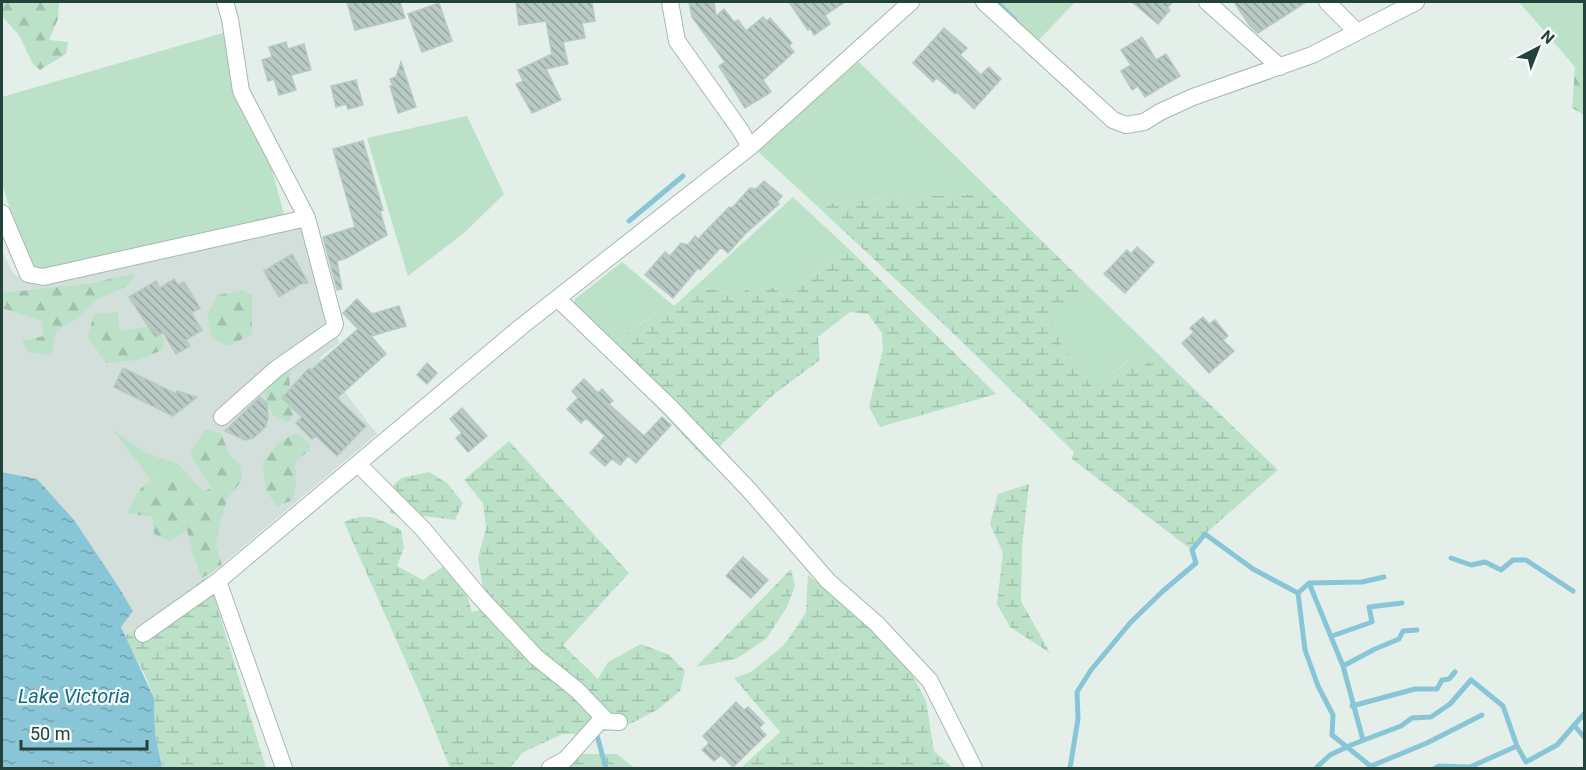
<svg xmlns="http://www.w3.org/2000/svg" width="1586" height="770" font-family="Roboto,sans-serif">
<defs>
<pattern id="forest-firs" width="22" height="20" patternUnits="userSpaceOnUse" patternTransform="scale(1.5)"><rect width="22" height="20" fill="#bbe1c8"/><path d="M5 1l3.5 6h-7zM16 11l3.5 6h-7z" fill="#a0c2ad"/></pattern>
<pattern id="wetland-marsh" width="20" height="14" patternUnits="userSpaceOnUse" patternTransform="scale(1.5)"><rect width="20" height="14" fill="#bbe1c8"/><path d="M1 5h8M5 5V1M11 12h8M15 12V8" fill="none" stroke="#a0c2ad"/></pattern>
<pattern id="water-ripples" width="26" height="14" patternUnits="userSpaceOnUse" patternTransform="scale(1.5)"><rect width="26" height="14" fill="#88c6d7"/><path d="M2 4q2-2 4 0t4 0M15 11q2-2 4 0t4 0" fill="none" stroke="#6fa2b0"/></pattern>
<pattern id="building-back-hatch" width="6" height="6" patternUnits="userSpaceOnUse" patternTransform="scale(1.5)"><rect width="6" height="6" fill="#b9cac4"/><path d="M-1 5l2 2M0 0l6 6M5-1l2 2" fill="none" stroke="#96a6a0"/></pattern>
</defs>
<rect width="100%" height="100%" fill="#e4efea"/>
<path fill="#d2dfda" d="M298 225 305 227 339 343 320 357 321 361 377 434 208 576 124 637 121 627 133 611 118 586 37 479 2 472V253H3L13 273 24 281 162 260Z"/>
<path fill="#bbe1c8" d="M1000 2H1075L1037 42Z
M1519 2H1584V61L1575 67Z
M223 33 229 57 269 159 284 214 129 254 41 272 30 264 21 245 2 183V97Z
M858 62 861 64 987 187 974 194 868 199 816 205 756 150Z
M467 116 504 194 464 233 408 276 367 138Z
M793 197 852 252 827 260 789 299 774 288 738 295 696 286Z
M622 262 674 306C647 316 626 333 607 354L572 311 575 299Z
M1091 289 1158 354 1137 371 1125 363 1093 389 1062 346 1048 315Z
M113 430 143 452 178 464 204 492 194 497 155 477 151 480Z"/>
<path fill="url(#forest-firs)" d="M2 2H59L58 19 49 40 68 42 66 54 40 70 33 64 19 35 2 16Z
M1584 61V115L1572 108 1575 67Z
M135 273 128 286 99 298 78 317 56 331 51 355 28 352 22 341 44 336 42 321 2 308 3 293 93 283Z
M243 290 252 296V334L229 346 212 338 207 316 218 295Z
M118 312 119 331 159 325 164 343 162 350 138 360 106 363 88 337 94 314Z
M286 371 292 373 289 377 293 415 289 422 273 415C259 387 263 390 286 371Z
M205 430 221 433 229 454 241 467 242 480 227 499 219 526 216 546 222 565 202 578 192 552 187 530 169 541 154 534 153 517 128 513C137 488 146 479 172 473L194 496 211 488 190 453Z
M296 433 310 444 309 450 295 462 296 483 293 500 277 506 266 491 263 464 277 444Z"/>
<path fill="url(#wetland-marsh)" d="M987 187 1091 289 1049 315 1062 346 1093 388 1126 363 1137 371 1158 354 1278 470 1205 534 1192 550 1072 459 1074 452 955 335 816 205 868 199 974 194Z
M852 252 996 394 880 427 869 407 883 349 882 333 868 314 850 312 818 337 820 360 773 395 722 444 708 462 607 354 626 334 662 310 674 306 696 286 738 295 757 284 774 288 789 299 827 260Z
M509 441 629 573 563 645 598 679 608 662 641 644 669 655 685 671 680 691 657 710 622 728 587 734H562L522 753 510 768H450L422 698 344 522C369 511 378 519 401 530L404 548 397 566 423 580 447 564 463 582 472 612 486 608 478 558 486 528 483 503 464 480Z
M429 472 447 483 463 503 455 520 424 516 408 518 390 513 392 487 401 478Z
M1029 484 1022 546 1021 601 1050 653 1010 627 997 604 1003 553 990 524 998 494Z
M791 569 795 586 787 607 766 639 736 659 696 667Z
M808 575 843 602 905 661 926 701 934 751 953 768H741L780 732 734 678 751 672 784 645 806 613Z
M208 576 266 768H162L161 764 155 733 154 698 147 679 124 637Z
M583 754H617L634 768H547L556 761Z"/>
<path fill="url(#water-ripples)" d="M2 472 37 479 74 520 118 586 133 611 121 627 154 698 155 733 162 768H2Z"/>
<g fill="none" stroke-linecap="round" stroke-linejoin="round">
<path stroke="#88c6d7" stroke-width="5" d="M997 2 1015 20
M629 221 683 176
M1451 558 1471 565 1485 562 1501 570 1513 560H1526L1573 591
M1309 583 1298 593 1305 650 1318 686 1333 715 1332 735 1373 768
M1332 636 1372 622 1369 607 1402 603
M1343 666 1375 649 1399 639 1403 631 1417 630
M1352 706 1415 689H1437L1442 680 1449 679 1455 672
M1574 725 1584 737
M596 732 606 768
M1363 740 1343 666 1309 583 1362 582 1384 577
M1371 766 1427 743 1482 715
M1070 768 1078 719 1077 692 1091 670 1131 622 1163 591 1196 563 1192 550 1205 534 1253 569 1298 593
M1316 768 1330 755 1351 745 1401 726 1412 718 1431 717 1450 704 1471 680 1503 706 1517 746 1526 762 1557 745 1584 714
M1435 768 1439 766 1470 767 1517 746"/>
</g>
<path fill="url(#building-back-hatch)" stroke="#b6c9c2" stroke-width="1.5" d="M347 2H400L405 18 355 30Z
M516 2H592L595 21 582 23 585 38 563 42 568 64 546 69 561 100 532 113 516 84 523 81 518 70 552 54 546 21 519 25Z
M689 2H714L716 16 724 9 734 22 738 20 746 31 763 17 767 21 770 18 792 43 789 46 794 52 763 80 771 92 745 108 719 66 725 62 692 17Z
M789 2H845L825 15 830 24 814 35 810 28 808 30Z
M1132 2H1173L1167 8 1170 10 1158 24Z
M1234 2H1306L1258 33 1250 26Z
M439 3 452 41 422 52 408 14Z
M944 28 967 48 960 55 981 75 989 67 1001 79 974 109 957 92 955 94 937 78 933 82 913 63Z
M1142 37 1156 60 1166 54 1180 76 1145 97 1138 86 1132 90 1121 71 1131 65 1121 50Z
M286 42 288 49 304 44 311 70 291 75 296 90 279 95 274 79 268 81 262 60 272 57 269 47Z
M401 62 416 107 398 113 390 86H393L390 79 396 77Z
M356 80 363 105 348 109 346 104 336 107 331 86Z
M363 141 383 210 380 211 387 235 347 258 337 261 342 289 337 290 323 237 355 227 333 149Z
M764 181 782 196 777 202 779 204 746 233 728 253 721 247 700 270 698 268 673 298 645 275 665 252 670 256 681 243 688 245 695 236 698 239 729 207 732 208 750 188 756 189Z
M1137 247 1154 262 1125 293 1104 274 1127 250 1131 254Z
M292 254 308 283 300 284 279 297 264 271Z
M174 279 178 285 184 282 200 308 191 313 202 330 186 340 190 346 176 354 163 332 155 337 129 297 156 281 160 288Z
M357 299 372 314 399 306 406 326 371 336 386 354 337 398 366 426 337 456 316 436 312 439 296 423 302 417 282 398 309 368 311 370 358 329 343 313Z
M1203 317 1209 324 1215 320 1228 336 1223 340 1234 351 1209 373 1182 343 1194 332 1190 328Z
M427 363 437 373 427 384 417 375Z
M123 368 176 394 177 391 197 397 173 416 114 387Z
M584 379 598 393 602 389 613 401 609 404 644 436 662 417 671 425 636 463 628 456 620 465 612 459 605 466 590 453 605 436 586 418 581 423 567 409 578 398 572 391Z
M260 397 267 403 268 417 266 426 259 433 253 438 245 440 225 431Z
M462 408 487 436 468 452 456 438 462 433 450 419Z
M743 557 768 580 751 598 726 576Z
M736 702 744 710 748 707 764 723 759 728 766 735 733 767 721 755 714 761 702 750 709 743 703 736Z"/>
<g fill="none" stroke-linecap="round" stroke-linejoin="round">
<g stroke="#a6b8b2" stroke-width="18">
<path id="minor" d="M984 2 1113 120 1126 125 1144 122 1160 112 1193 97 1312 55 1416 2
M1207 2 1280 67
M1327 2 1356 31
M750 147 911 2
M2 213 28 274 43 277 307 218
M558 299 670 407 750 491 828 581 877 624 930 681 974 768
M222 417 276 369 333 329 335 324 307 218 241 91 230 19 225 2
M359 465 422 528 479 596 536 657 577 690 606 720
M218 581 284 768
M143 634 218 581 522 326 750 147 741 131 677 41 670 2
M550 768 566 759 600 721 619 722"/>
</g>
<use href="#minor" stroke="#fff" stroke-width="16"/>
</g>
<g text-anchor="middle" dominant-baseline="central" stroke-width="4.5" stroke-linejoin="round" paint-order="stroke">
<g font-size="20" font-style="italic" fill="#166b83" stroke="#f5faf8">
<text x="74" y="696">Lake Victoria</text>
</g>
</g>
<rect width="1586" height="770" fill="none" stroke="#22423b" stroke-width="6"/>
<g transform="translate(1538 48) rotate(42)" stroke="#f5faf8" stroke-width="4.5" paint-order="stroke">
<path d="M0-4.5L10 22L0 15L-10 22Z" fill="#22423b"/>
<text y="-9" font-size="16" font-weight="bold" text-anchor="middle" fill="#22423b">N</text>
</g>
<path d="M21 740v9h126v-9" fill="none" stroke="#22423b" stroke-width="3"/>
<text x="30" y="740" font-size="18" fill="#22423b" stroke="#f5faf8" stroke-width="4.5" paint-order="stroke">50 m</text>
</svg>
